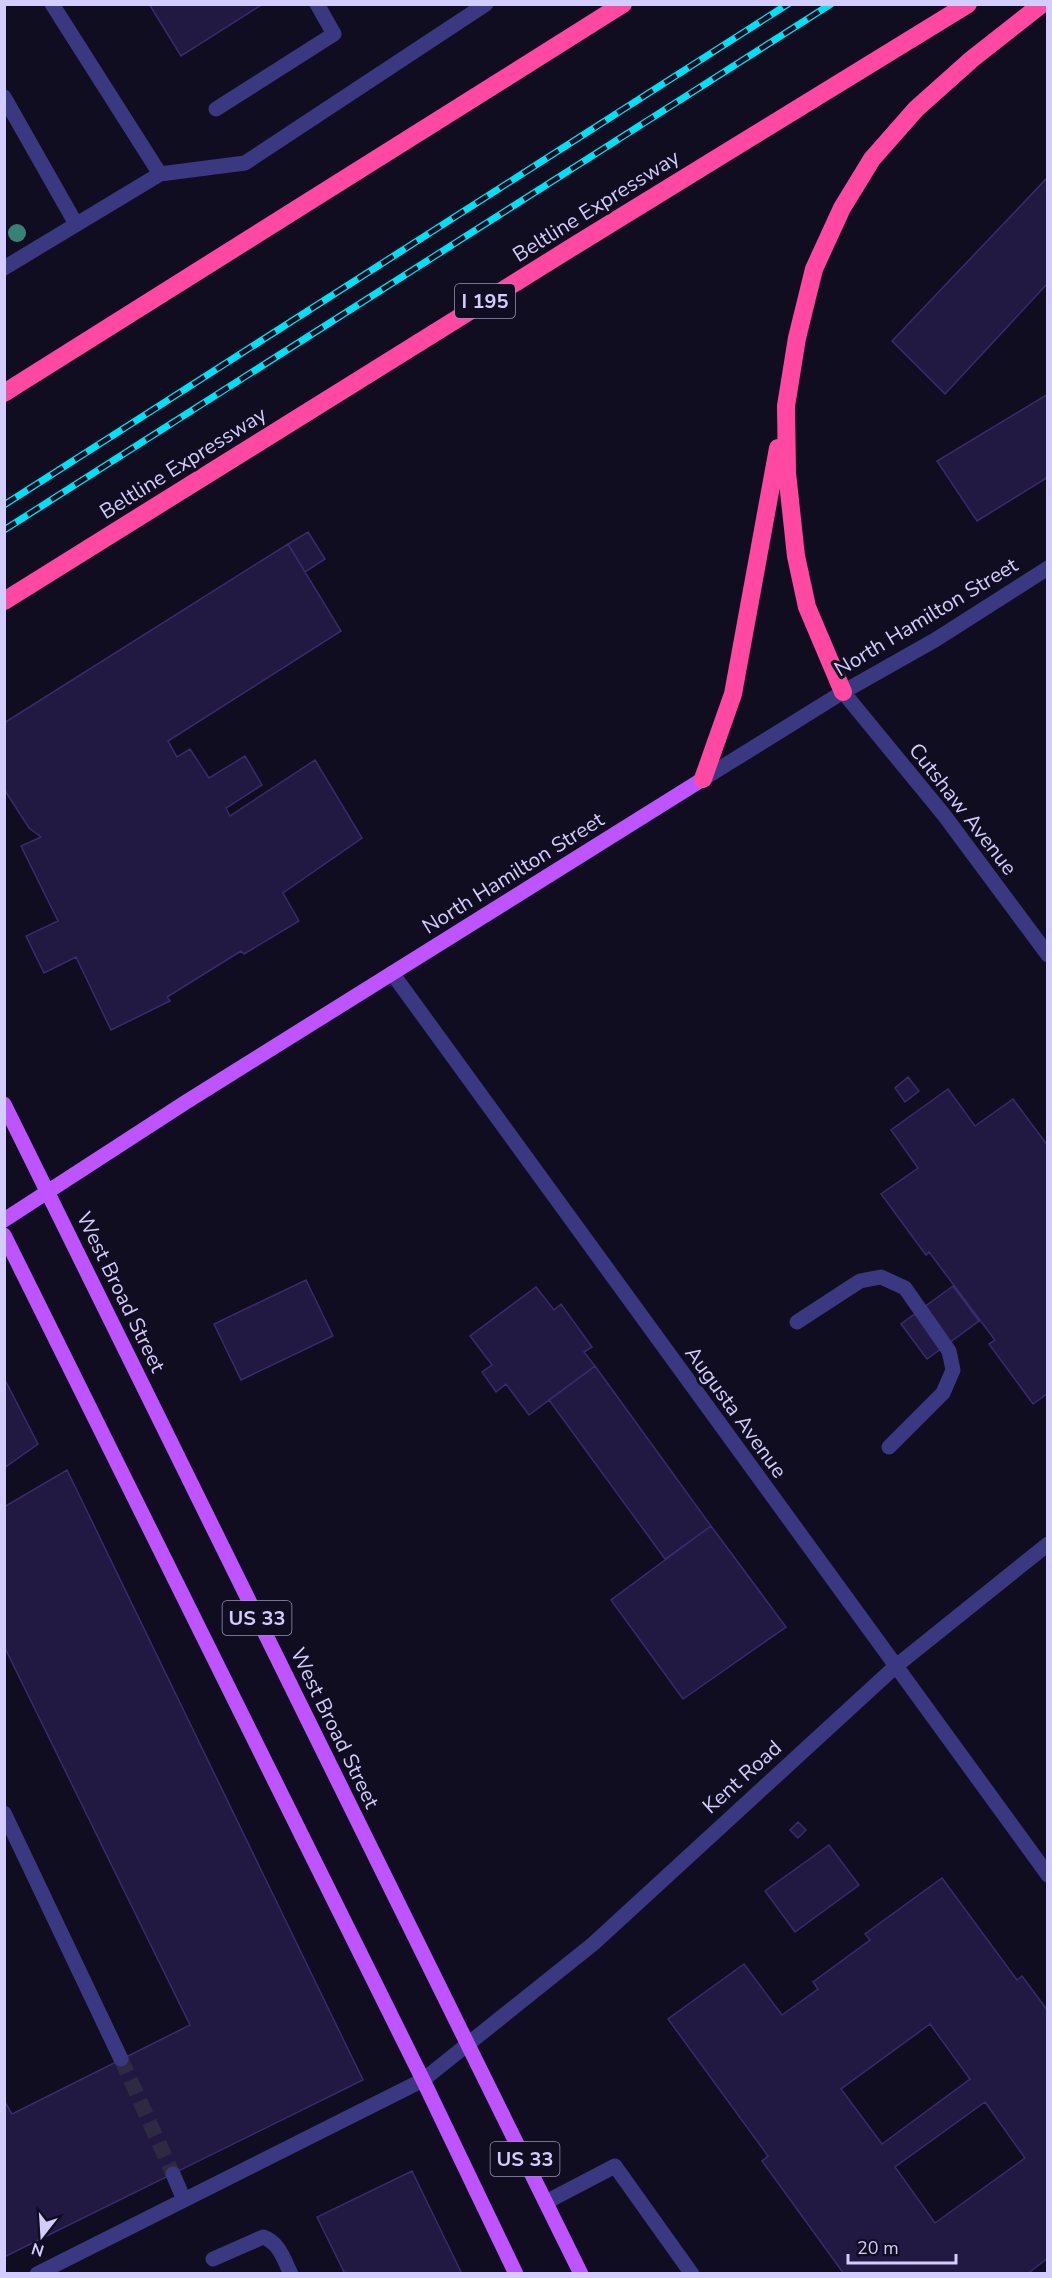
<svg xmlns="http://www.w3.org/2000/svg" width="1052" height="2278" font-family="'Nunito Sans',sans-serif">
<rect width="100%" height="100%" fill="#100d21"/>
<path fill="#211942" stroke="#382b6e" stroke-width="1.5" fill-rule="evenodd" d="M149 4H263L181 56Z
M1048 177V283L945 394 892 341Z
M1048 394V477L977 521 937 461Z
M308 532 325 559 305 572 288 544Z
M288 544 341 631 168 741 177 757 190 749 209 778 245 756 262 785 226 808 230 816 315 760 362 838 283 893 299 921 244 954 241 951 167 997 170 1001 111 1030 76 957 44 973 26 936 58 921 21 846 41 837 29 828 4 789V723Z
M908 1077 919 1091 905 1102 895 1088Z
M948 1089 975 1126 1013 1099 1048 1146V1393L1033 1404 989 1344 995 1340 929 1252 926 1255 881 1194 918 1168 891 1130Z
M306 1280 333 1336 241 1380 214 1324Z
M953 1286 979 1321 927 1359 901 1324Z
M536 1287 554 1310 561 1304 592 1347 584 1352 595 1366 529 1415 506 1384 496 1392 482 1372 492 1365 470 1336Z
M595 1366 711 1526 665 1559 549 1400Z
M4 1378 38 1444 4 1468Z
M67 1470 363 2080 4 2257V2100L12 2114 190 2025 4 1646V1507Z
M711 1526 786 1627 683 1699 611 1600Z
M798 1822 806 1830 798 1838 790 1830Z
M829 1845 859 1885 795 1932 765 1891Z
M942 1878 1017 1980 1022 1976 1048 2011V2258L1027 2274H844L762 2161 768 2156 668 2019 744 1964 782 2015 818 1989 813 1982 870 1940 865 1934ZM930 2024 970 2079 882 2144 841 2089ZM985 2102 1025 2158 935 2223 895 2167Z
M412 2171 462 2274H345L317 2217Z"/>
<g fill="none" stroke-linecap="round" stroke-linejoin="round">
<path stroke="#2d2a42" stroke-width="15" stroke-dasharray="15 8" stroke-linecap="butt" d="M121 2059 173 2174"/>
<path stroke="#3a3881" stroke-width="15" d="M4 97 76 224
M216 109 334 34 317 4
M160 174 245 163 486 4
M4 268 160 174 52 4
M843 692 944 815 1048 955
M703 779 843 692 935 640 1048 568
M392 973 1048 1875
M797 1322 860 1281 881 1277 905 1288 949 1351 953 1370 943 1393 889 1447
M4 1813 121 2059
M173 2174 184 2200
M546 2202 615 2166 692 2274
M213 2259 263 2237C279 2242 284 2260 291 2274
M37 2274 423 2080 593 1944 896 1666 1048 1544"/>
<path stroke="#be54ff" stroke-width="15" d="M4 1104 581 2274
M4 1220 186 1102 703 779
M4 1235 423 2080 516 2274"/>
<path stroke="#ff48a1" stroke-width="18" d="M4 393 623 4
M4 601 574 246 968 4
M843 692 807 607 796 556 787 473 786 406 797 338 814 269 842 208 872 159 916 109 972 59 1042 4
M703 779 733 694 778 448"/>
<g stroke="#00e1f8" stroke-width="7">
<path id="rail" d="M4 505 788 4
M4 530 831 4"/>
</g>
<use href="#rail" stroke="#100d21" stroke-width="4.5" stroke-dasharray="14" stroke-linecap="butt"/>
</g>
<circle fill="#388177" cx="17" cy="233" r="9"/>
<g text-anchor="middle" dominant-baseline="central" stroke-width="6" stroke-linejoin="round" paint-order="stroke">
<g fill="#100d21" stroke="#9893bc" stroke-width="1.5">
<rect x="455" y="284" width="60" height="34" rx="4.5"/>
<rect x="222.5" y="1601" width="69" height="34" rx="4.5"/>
<rect x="490.5" y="2142" width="69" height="34" rx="4.5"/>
</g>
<g font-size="20" font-weight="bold" fill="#d3cdff">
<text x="485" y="301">I 195</text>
<text x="257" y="1618">US 33</text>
<text x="525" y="2159">US 33</text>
</g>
<g font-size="21" fill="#d3cdff" stroke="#100d21">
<text transform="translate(596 206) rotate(-32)">Beltline Expressway</text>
<text transform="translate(183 463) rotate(-32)">Beltline Expressway</text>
<text transform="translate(926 617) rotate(-31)">North Hamilton Street</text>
<text transform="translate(963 809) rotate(52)">Cutshaw Avenue</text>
<text transform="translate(513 873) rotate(-32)">North Hamilton Street</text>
<text transform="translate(121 1292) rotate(64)">West Broad Street</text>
<text transform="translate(736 1412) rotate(54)">Augusta Avenue</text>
<text transform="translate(335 1728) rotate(64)">West Broad Street</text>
<text transform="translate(742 1777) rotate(-42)">Kent Road</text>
</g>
</g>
<rect width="1052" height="2278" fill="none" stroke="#d3cdff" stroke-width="12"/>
<g transform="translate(42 2236) rotate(197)" stroke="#100d21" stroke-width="4.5" paint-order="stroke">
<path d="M0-4.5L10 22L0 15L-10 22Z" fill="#d3cdff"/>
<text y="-9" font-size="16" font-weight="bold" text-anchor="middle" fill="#d3cdff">N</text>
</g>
<path d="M848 2254v9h108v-9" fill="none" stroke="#d3cdff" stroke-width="3"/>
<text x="857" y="2254" font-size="18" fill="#d3cdff" stroke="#100d21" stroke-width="4.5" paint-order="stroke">20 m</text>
</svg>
